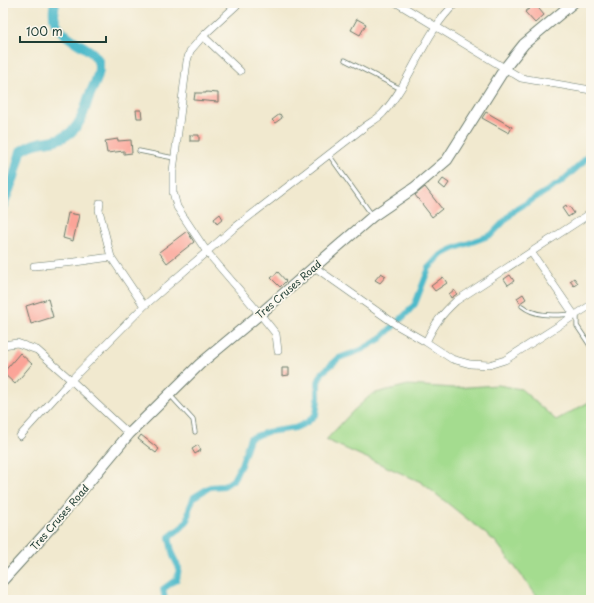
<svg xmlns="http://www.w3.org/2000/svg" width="594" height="603" font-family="'Playpen Sans',sans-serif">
<rect width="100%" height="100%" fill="#fbf7ec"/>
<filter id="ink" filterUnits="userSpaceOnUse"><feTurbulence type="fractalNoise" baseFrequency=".025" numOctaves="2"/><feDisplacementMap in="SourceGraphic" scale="8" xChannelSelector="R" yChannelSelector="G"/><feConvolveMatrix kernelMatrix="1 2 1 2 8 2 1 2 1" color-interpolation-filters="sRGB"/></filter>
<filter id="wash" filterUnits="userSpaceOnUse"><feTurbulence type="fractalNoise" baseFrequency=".012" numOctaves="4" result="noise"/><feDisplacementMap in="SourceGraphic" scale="16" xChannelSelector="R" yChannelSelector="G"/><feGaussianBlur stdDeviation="0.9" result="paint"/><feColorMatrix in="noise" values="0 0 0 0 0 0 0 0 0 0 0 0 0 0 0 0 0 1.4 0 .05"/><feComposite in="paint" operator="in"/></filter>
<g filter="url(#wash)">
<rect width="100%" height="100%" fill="#f1e9cf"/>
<path fill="#a4dc8f" stroke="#628c62" d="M408 385 454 388 498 385 521 389 556 420 591 401V600H540L496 542 421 482 326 440 353 411 372 394Z"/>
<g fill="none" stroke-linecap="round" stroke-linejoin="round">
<path stroke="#4ebaca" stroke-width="6" d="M165 600 163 589 177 579 179 568 173 556 169 537 182 527 188 520 189 509 194 497 210 487 224 486 233 480 241 465 250 438 267 432 295 428 306 423 316 414 318 399V382L322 373 339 358 361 350 380 339 406 314 415 304 429 268 441 255 453 249 491 235 515 210 560 183 581 164 591 152"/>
<path stroke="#4ebaca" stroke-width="10" d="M3 205 14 177 21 151C25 149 28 146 32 145 44 140 55 143 67 135 80 127 84 112 88 99 92 88 100 77 99 65 97 42 45 42 55 3"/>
</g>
<g id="blocks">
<path fill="#fba498" d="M535 4 544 15 535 23 525 12Z
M357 19 366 24 360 35 351 30Z
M206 92 218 93V102L194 100 195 93H206Z
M136 110H141L142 118H137Z
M486 112 512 127 509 133 482 118Z
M280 114 282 118 275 123 272 120Z
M190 135H199V141H190Z
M118 139V141L131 140 132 153 124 154V151L107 153 105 141Z
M443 179 449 183 445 189 439 184Z
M425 187 442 209 432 217 415 195Z
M566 205 567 207 569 206 574 213 568 217 562 208Z
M68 213 79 215 73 241 63 238Z
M220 214 223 219 217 224 214 219Z
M187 231 194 242 167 263 159 252Z
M278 272 286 281 280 287 271 278Z
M381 273 386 276 380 283 375 280Z
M510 275 514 281 508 285 504 279Z
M443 277 447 283 435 291 431 286Z
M574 278 578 283 574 286 570 281Z
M454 290 457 294 451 298 449 294Z
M523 294 526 299 520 303 517 298Z
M48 299 53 317 31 324 26 306Z
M20 353 32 364 15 384 3 373Z
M282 368H289V375L282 376Z
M141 435 159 449 156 453 138 439Z
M198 445 201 450 195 454 192 449Z"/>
</g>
</g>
<g filter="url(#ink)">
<use href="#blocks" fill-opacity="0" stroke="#68796a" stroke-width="1"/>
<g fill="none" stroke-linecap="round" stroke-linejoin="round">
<g stroke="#68796a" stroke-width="5">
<path id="service" d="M345 60 401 89
M139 151 174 158
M329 155 372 215
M522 306C537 318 556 315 573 314
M577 314V326L591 347
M170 395 193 420 195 432"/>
</g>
<g stroke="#68796a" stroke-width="8">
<path id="minor" d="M239 3 203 36 240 71
M397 3 521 78 591 90
M203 36 190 51 187 61 173 171V192L177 207 207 252 260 314 276 334 278 351
M100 203 99 210 111 257 144 306
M531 252 575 316
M34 266 75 262 111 257
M313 266 398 326 426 342 452 359 470 364 489 365 505 360 591 305
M426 342C435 323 441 315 456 301L591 213
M3 345 17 343 37 350 71 380 129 434
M20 436 71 380 144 306 233 229 363 128C369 123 378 119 383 113 412 81 424 32 456 3"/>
</g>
<g stroke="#68796a" stroke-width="12">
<path id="secondary" d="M3 580 54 524 129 434 200 364 260 314 373 216 414 188 447 160 505 68 524 44 573 3"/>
</g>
<use href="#service" stroke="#fff" stroke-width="3.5"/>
<use href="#minor" stroke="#fff" stroke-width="7"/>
<use href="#secondary" stroke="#fff" stroke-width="10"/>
</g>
</g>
<g text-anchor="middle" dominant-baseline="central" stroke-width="3.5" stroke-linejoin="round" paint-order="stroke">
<g font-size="10" fill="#1f3d34" stroke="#fbf7ec">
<text transform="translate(288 289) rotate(-41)">Tres Cruses Road</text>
<text transform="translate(59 517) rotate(-49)">Tres Cruses Road</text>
</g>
</g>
<rect width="594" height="603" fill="none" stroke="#fbf7ec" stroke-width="16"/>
<path d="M20 36v6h86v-6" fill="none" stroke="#1f3d34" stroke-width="2"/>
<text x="26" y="36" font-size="12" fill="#1f3d34" stroke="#fbf7ec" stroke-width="3" paint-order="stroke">100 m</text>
</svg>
